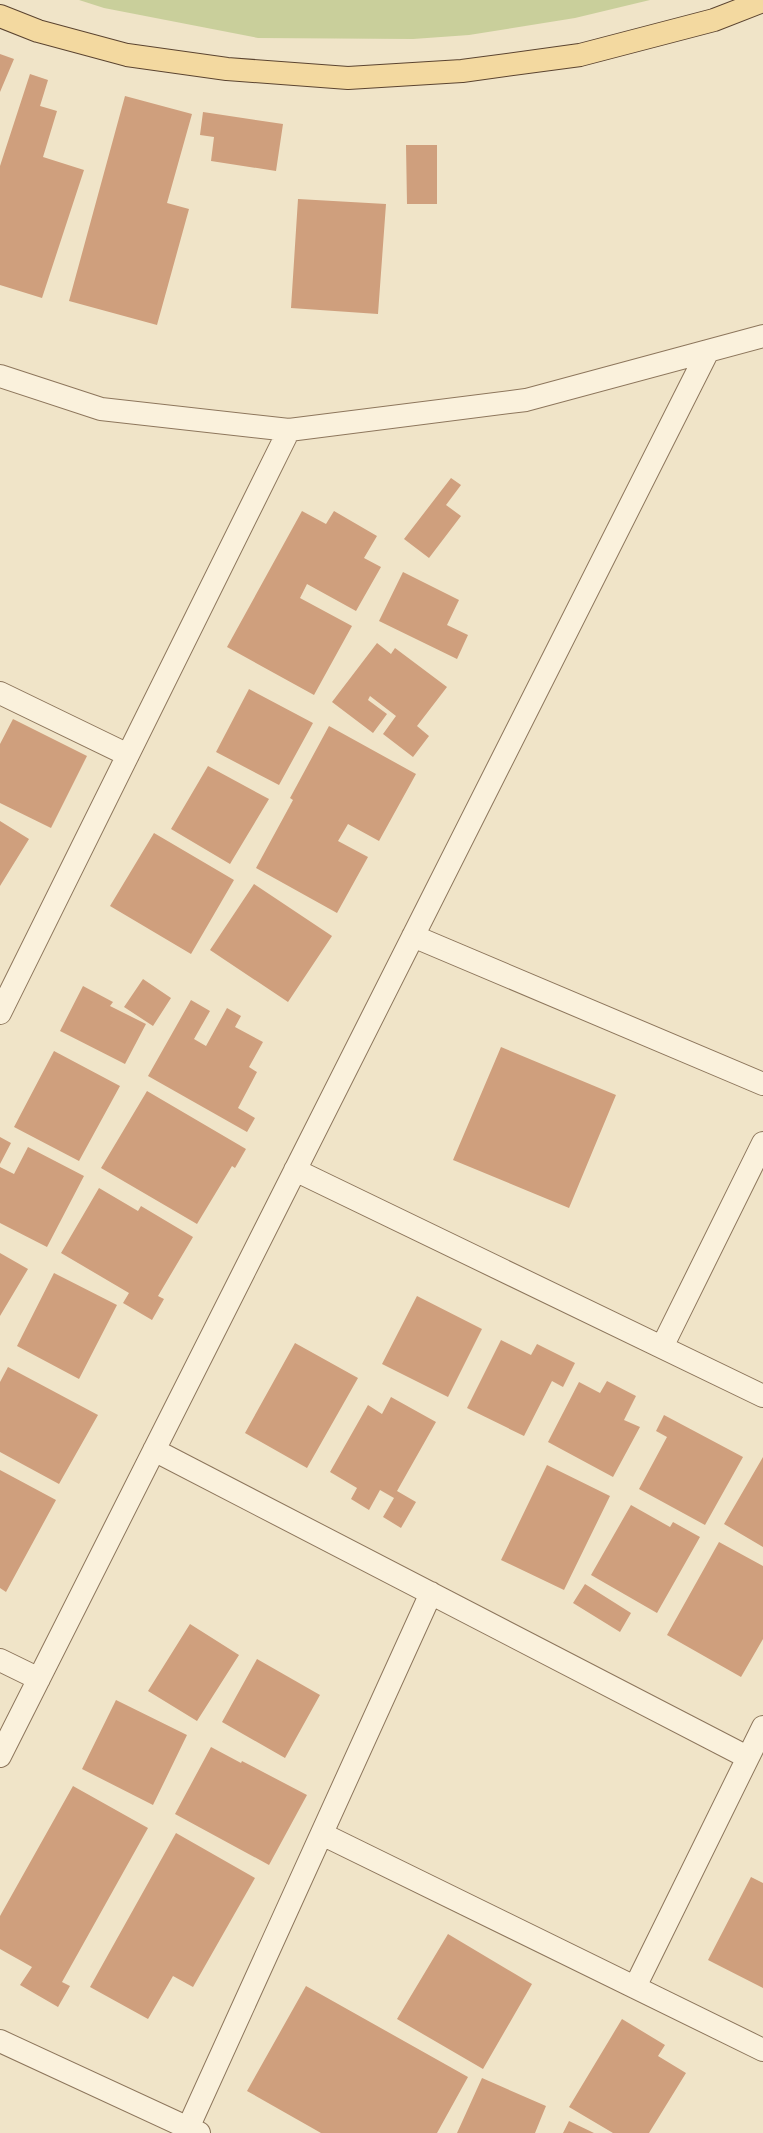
<svg xmlns="http://www.w3.org/2000/svg" width="763" height="2133" font-family="Georgia,serif">
<rect width="100%" height="100%" fill="#f0e4c8"/>
<path fill="#c9cf9b" d="M79 0H650L575 18 469 35 413 39 258 38 104 8Z"/>
<path fill="#cf9f7d" d="M0 54 14 59 0 92Z
M30 74 48 80 40 106 57 111 43 157 84 170 42 298 0 285V166Z
M125 96 192 114 167 203 189 209 157 325 69 301Z
M203 112 283 124 276 171 211 161 214 137 200 135Z
M406 145H437V204H407Z
M298 199 386 204 378 314 291 308Z
M451 478 461 485 446 505 461 516 429 558 404 539Z
M302 511 326 524 334 511 377 536 364 558 381 567 356 611 307 584 300 598 352 626 314 695 227 647Z
M403 572 459 600 447 625 468 635 457 659 379 621Z
M377 643 391 654 395 648 447 687 417 726 429 736 413 757 383 734 396 716 370 696 368 700 387 714 373 733 332 702Z
M249 689 313 723 279 785 216 752Z
M13 719 87 756 51 828 0 803V744Z
M329 726 416 774 379 841 348 824 338 841 368 857 337 913 256 868 293 800 290 798Z
M208 766 269 799 230 864 171 829Z
M0 821 29 839 0 886Z
M154 833 234 880 191 954 110 906Z
M254 884 332 936 288 1002 210 950Z
M143 979 171 998 153 1026 124 1007Z
M83 986 113 1002 110 1006 146 1024 125 1064 60 1031Z
M191 1000 210 1011 194 1039 206 1046 227 1008 241 1016 235 1027 263 1042 249 1067 257 1072 238 1108 255 1118 247 1132 148 1076Z
M501 1047 616 1095 569 1208 453 1160Z
M54 1051 120 1086 79 1161 14 1127Z
M147 1091 246 1149 235 1168 232 1166 197 1224 101 1168Z
M0 1137 11 1143 0 1164Z
M28 1147 84 1176 47 1247 0 1223V1167L14 1174Z
M99 1188 138 1211 141 1206 193 1237 158 1296 164 1299 152 1320 123 1303 129 1293 61 1253Z
M0 1253 28 1269 0 1316Z
M54 1273 117 1305 79 1379 17 1346Z
M417 1296 482 1329 448 1397 382 1364Z
M501 1340 531 1355 537 1344 575 1363 563 1387 552 1381 524 1436 467 1408Z
M295 1343 358 1378 307 1468 245 1433Z
M8 1367 98 1415 59 1484 0 1452V1382Z
M607 1381 636 1396 624 1420 640 1427 613 1477 548 1442 579 1382 600 1393Z
M391 1397 436 1422 397 1491 416 1502 401 1528 383 1517 394 1498 380 1490 369 1510 351 1499 357 1488 330 1472 368 1405 382 1414Z
M664 1415 743 1457 705 1525 639 1489 667 1437 656 1431Z
M763 1457V1547L724 1524Z
M547 1465 610 1496 564 1590 501 1560Z
M0 1470 56 1500 6 1592 0 1588Z
M631 1505 670 1527 673 1522 700 1537 657 1613 591 1575Z
M719 1542 763 1566V1639L741 1677 667 1635Z
M585 1584 631 1613 620 1632 573 1603Z
M190 1624 239 1655 197 1721 148 1691Z
M257 1659 320 1695 285 1758 222 1722Z
M116 1700 187 1735 153 1805 82 1769Z
M211 1747 241 1763 242 1761 307 1795 269 1865 175 1814Z
M73 1786 148 1828 62 1982 70 1986 58 2007 20 1985 32 1967 0 1949V1916Z
M176 1833 255 1878 193 1987 173 1976 148 2019 90 1987Z
M751 1877 763 1883V1988L708 1960Z
M448 1934 532 1984 483 2069 397 2019Z
M306 1986 468 2077 437 2133H321L247 2091Z
M622 2019 665 2045 658 2056 686 2073 649 2133H613L569 2107Z
M482 2078 546 2106 535 2133H457Z
M569 2121 594 2133H563Z"/>
<g fill="none" stroke-linecap="round" stroke-linejoin="round">
<g stroke="#8d765c" stroke-width="24">
<path id="minor" d="M0 376 101 409 289 430 526 400 763 336
M0 693 128 755
M413 936 763 1084
M0 1013 289 430
M295 1170 763 1396
M662 1347 763 1143
M154 1450 747 1757
M0 1660 39 1679
M0 1756 708 351
M322 1834 763 2050
M635 1987 763 1727
M188 2128 431 1593"/>
</g>
<g stroke="#8d765c" stroke-width="24">
<path id="tertiary" d="M0 2041 199 2133"/>
</g>
<g stroke="#5b4430" stroke-width="24">
<path id="primary" d="M0 16 38 31 127 55 227 69 348 78 462 71 580 55 714 20 763 1"/>
</g>
<use href="#minor" stroke="#faf1dc" stroke-width="22"/>
<use href="#tertiary" stroke="#faf1dc" stroke-width="22"/>
<use href="#primary" stroke="#f3d9a0" stroke-width="22"/>
</g>
</svg>
